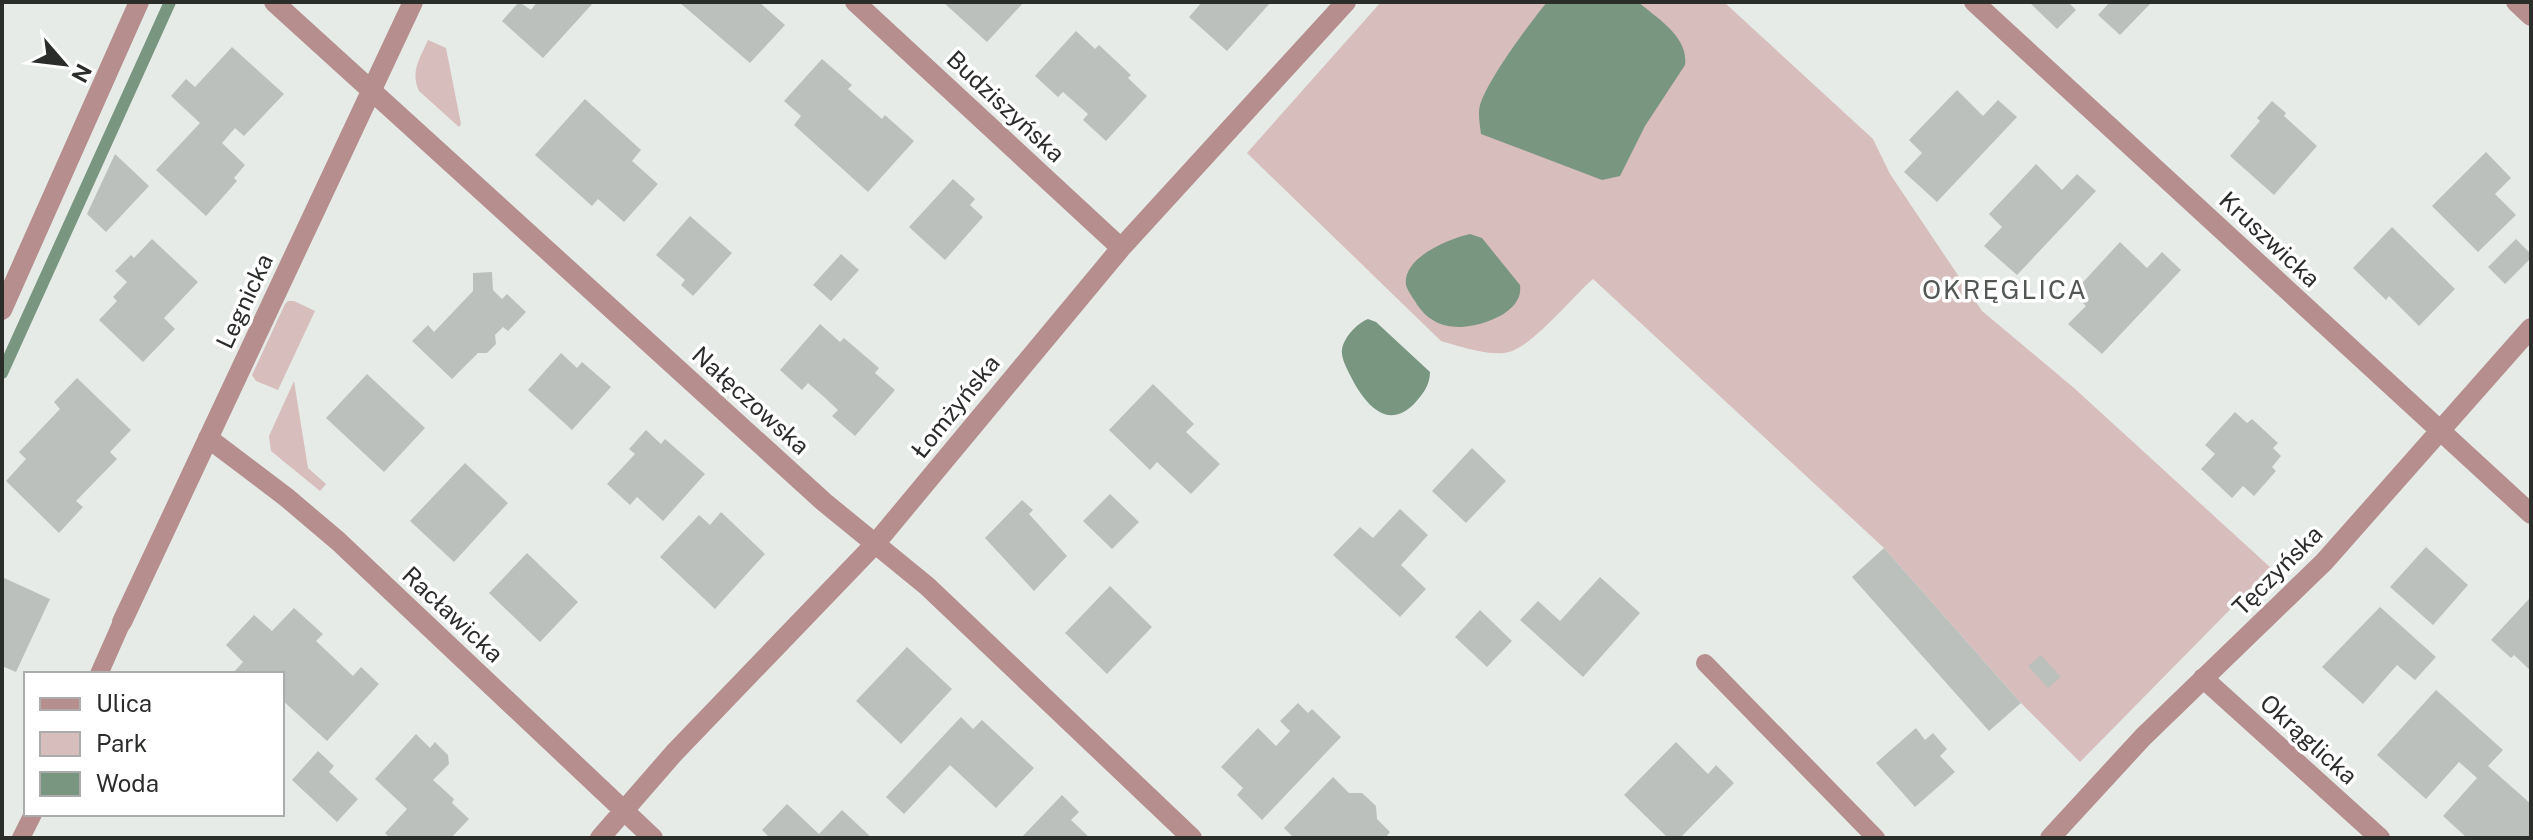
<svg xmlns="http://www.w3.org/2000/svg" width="2533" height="840" font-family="'Public Sans',sans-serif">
<rect width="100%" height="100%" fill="#e6ebe7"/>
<path fill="#d7bdbc" d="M1381 2H1724L1873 139 1890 174 1982 311 2074 388 2271 568 2080 762 2021 703 1884 548 1593 279C1572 297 1534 345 1509 352 1491 357 1459 346 1441 341L1247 153Z
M428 40 446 48 461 124 459 127 419 91C410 72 420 58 428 40Z
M288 301H294L315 311 278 390 256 381 252 375 285 304Z
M294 381 308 468 326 484 320 491 271 451 269 436Z"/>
<path fill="#789680" d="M1547 2H1638C1657 18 1689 37 1685 65L1645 126 1620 176 1602 180 1481 134C1480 124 1477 112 1481 102 1492 74 1527 27 1547 2Z
M1470 234 1482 238 1520 285C1522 299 1513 308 1502 315 1471 331 1434 335 1415 301 1412 297 1407 289 1406 285 1402 257 1451 238 1470 234Z
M1368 319 1376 322 1430 372C1430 385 1423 394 1414 404 1385 433 1362 399 1350 375 1346 366 1339 355 1343 345 1347 334 1358 323 1368 319Z"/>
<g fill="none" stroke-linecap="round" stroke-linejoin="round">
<path stroke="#789680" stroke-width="12" d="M2 373 170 2"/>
</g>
<path fill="#bbc0bc" d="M519 2 531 10 537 2H594L543 58 502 21Z
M679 2H759L785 25 750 63Z
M943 2H1024L987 42Z
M1202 2H1271L1227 51 1189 17Z
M2029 2H2068L2076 10 2057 29Z
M2110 2H2152L2120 35 2098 15Z
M1076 31 1095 49 1099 45 1131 75 1128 78 1147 96 1106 141 1083 120 1088 114 1063 92 1058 97 1035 76Z
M232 47 284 94 244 136 235 128 222 143 245 165 234 178 237 181 206 216 156 170 200 123 171 96 186 79 195 87Z
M822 59 852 85 848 89 882 119 885 115 914 141 868 192 794 125 801 116 784 101Z
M1957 90 1983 116 1998 100 2017 117 1937 202 1904 172 1922 153 1909 140Z
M585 99 641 150 632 161 658 184 624 222 598 199 592 206 535 155Z
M2272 101 2286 113 2284 116 2317 146 2274 195 2230 156 2260 121 2257 118Z
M2486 152 2511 178 2495 194 2516 215 2478 252 2432 206Z
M115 154 149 186 106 232 87 214Z
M2036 164 2062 190 2077 174 2096 191 2017 275 1984 246 2002 227 1989 214Z
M953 179 975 199 970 205 983 217 945 260 909 227Z
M690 216 732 253 693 296 681 285 685 280 656 255Z
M2392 227 2455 289 2419 326 2389 296 2386 300 2353 268Z
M152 239 198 282 164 318 175 329 143 362 99 320 117 301 113 297 127 282 115 271 131 255 134 258Z
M2516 239 2531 254V258L2505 284 2488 267Z
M2120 242 2147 268 2162 252 2181 270 2102 354 2068 324 2086 306 2073 293Z
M841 254 859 270 831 301 813 285Z
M492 272 493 290 502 299 507 294 526 312 508 331 503 327 495 335 496 344 487 353H478L452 379 412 341 428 325 434 332 473 291V273Z
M820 324 840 342 844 338 879 368 875 373 895 390 855 436 832 416 838 410 823 396 808 383 802 390 780 370Z
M561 353 577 368 582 362 611 387 572 430 528 390Z
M367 374 425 428 384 472 326 418Z
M77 378 131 430 110 452 117 459 76 501 83 507 59 533 6 481 26 459 19 452 60 409 54 402Z
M1153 384 1194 424 1186 432 1220 464 1191 494 1157 462 1150 470 1109 430Z
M2235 412 2247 423 2252 419 2278 443 2273 448 2281 456 2272 467 2276 471 2254 496 2243 486 2232 498 2201 469 2215 454 2205 445Z
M646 430 661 444 665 439 705 474 663 521 637 497 630 505 607 484 635 454 629 449Z
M1472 448 1506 481 1466 523 1432 491Z
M465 463 508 503 454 562 410 521Z
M1110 494 1139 522 1112 549 1083 521Z
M1022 500 1033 510 1029 514 1067 556 1034 591 985 538Z
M1400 509 1428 535 1401 565 1426 589 1400 617 1333 555 1360 527 1373 538Z
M721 512 765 554 715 609 660 557 699 515 710 525Z
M2426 547 2468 585 2433 625 2390 587Z
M1884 548 2021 703 1989 731 1852 577Z
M527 553 578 602 540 642 489 593Z
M2 577 50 599 16 672 2 666Z
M1600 577 1640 613 1583 677 1520 620 1538 601 1560 621Z
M1110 586 1152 627 1107 674 1065 633Z
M2529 599 2531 601V671L2514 655 2511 658 2491 640Z
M2380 607 2436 657 2415 680 2397 665 2363 704 2322 667Z
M294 608 323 634 316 641 353 676 361 667 379 684 327 741 282 700V674H232L243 662 226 645 254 615 272 631Z
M1480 610 1512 641 1487 667 1455 637Z
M907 647 952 689 901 744 856 701Z
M2041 655 2061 677 2048 688 2028 666Z
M2436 690 2503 750 2488 766 2531 804V838H2467L2443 816 2477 778 2459 762 2426 799 2377 755Z
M1298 703 1308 713 1312 709 1341 737 1262 820 1237 795 1243 788 1221 767 1258 728 1276 746 1290 731 1280 721Z
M961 717 973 729 982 720 1034 768 996 808 950 765 904 814 886 797Z
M1916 728 1925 740 1933 733 1947 749 1940 756 1955 772 1915 807 1876 763Z
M416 734 430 748 435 742 448 755 449 764 433 780 454 799 452 803 469 819 451 838H390L385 833 407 809 375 779Z
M1676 742 1708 774 1716 765 1734 783 1680 838H1668L1624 795Z
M318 751 334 766 329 772 358 799 337 822 292 780Z
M1333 777 1349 793H1362L1376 806 1377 819 1390 832 1385 838H1294L1284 828Z
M1062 795 1079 812 1071 820 1090 838H1021Z
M787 804 819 834 842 810 872 838H770L762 830Z"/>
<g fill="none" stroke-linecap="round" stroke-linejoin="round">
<path stroke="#b58e8d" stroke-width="18" d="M1705 663 1876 838
M99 674 122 622
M21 838 33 814"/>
<path stroke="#b58e8d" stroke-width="20" d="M274 2 824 502 927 586 1192 838
M855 2 1121 248
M1974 2 2531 514
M2516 2 2531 16
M2 310 139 2
M208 438 286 497 338 541 653 838
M122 622 413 2
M2203 678 2380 838
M600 838 674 753 875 544 1121 248 1346 2
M2050 838 2143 737 2324 562 2531 328"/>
</g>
<g text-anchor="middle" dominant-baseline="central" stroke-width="7" stroke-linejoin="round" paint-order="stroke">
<g font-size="24" fill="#2b2d2b" stroke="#fff">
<text transform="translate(1006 106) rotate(43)">Budziszyńska</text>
<text transform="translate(2270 239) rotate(43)">Kruszwicka</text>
<text transform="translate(244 301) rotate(-65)">Legnicka</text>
<text transform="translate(751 400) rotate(42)">Nałęczowska</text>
<text transform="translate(955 406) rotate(-51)">Łomżyńska</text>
<text transform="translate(2277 570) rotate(-45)">Tęczyńska</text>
<text transform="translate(453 614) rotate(43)">Racławicka</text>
<text transform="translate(2309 739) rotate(42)">Okrąglicka</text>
</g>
<g font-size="26" letter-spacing="2" fill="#535855" stroke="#fff">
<text x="2005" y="289">OKRĘGLICA</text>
</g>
</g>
<rect width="2533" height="840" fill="none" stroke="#2b2d2b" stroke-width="8"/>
<rect x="24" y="672" width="260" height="144" fill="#ffffff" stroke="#aaabaa" stroke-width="2"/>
<rect x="40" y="698" width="40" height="12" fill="#b58e8d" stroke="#aaabaa" stroke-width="2"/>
<text x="96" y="712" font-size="24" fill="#2b2d2b">Ulica</text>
<rect x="40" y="732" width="40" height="24" fill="#d7bdbc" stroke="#aaabaa" stroke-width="2"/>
<text x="96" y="752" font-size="24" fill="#2b2d2b">Park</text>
<rect x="40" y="772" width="40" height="24" fill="#789680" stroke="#aaabaa" stroke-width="2"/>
<text x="96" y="792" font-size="24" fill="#2b2d2b">Woda</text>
<g transform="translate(64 64) rotate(118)" stroke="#ffffff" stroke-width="6" paint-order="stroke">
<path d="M0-6L14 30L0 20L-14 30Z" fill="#2b2d2b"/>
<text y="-12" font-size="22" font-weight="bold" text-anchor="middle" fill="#2b2d2b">N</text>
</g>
</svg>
